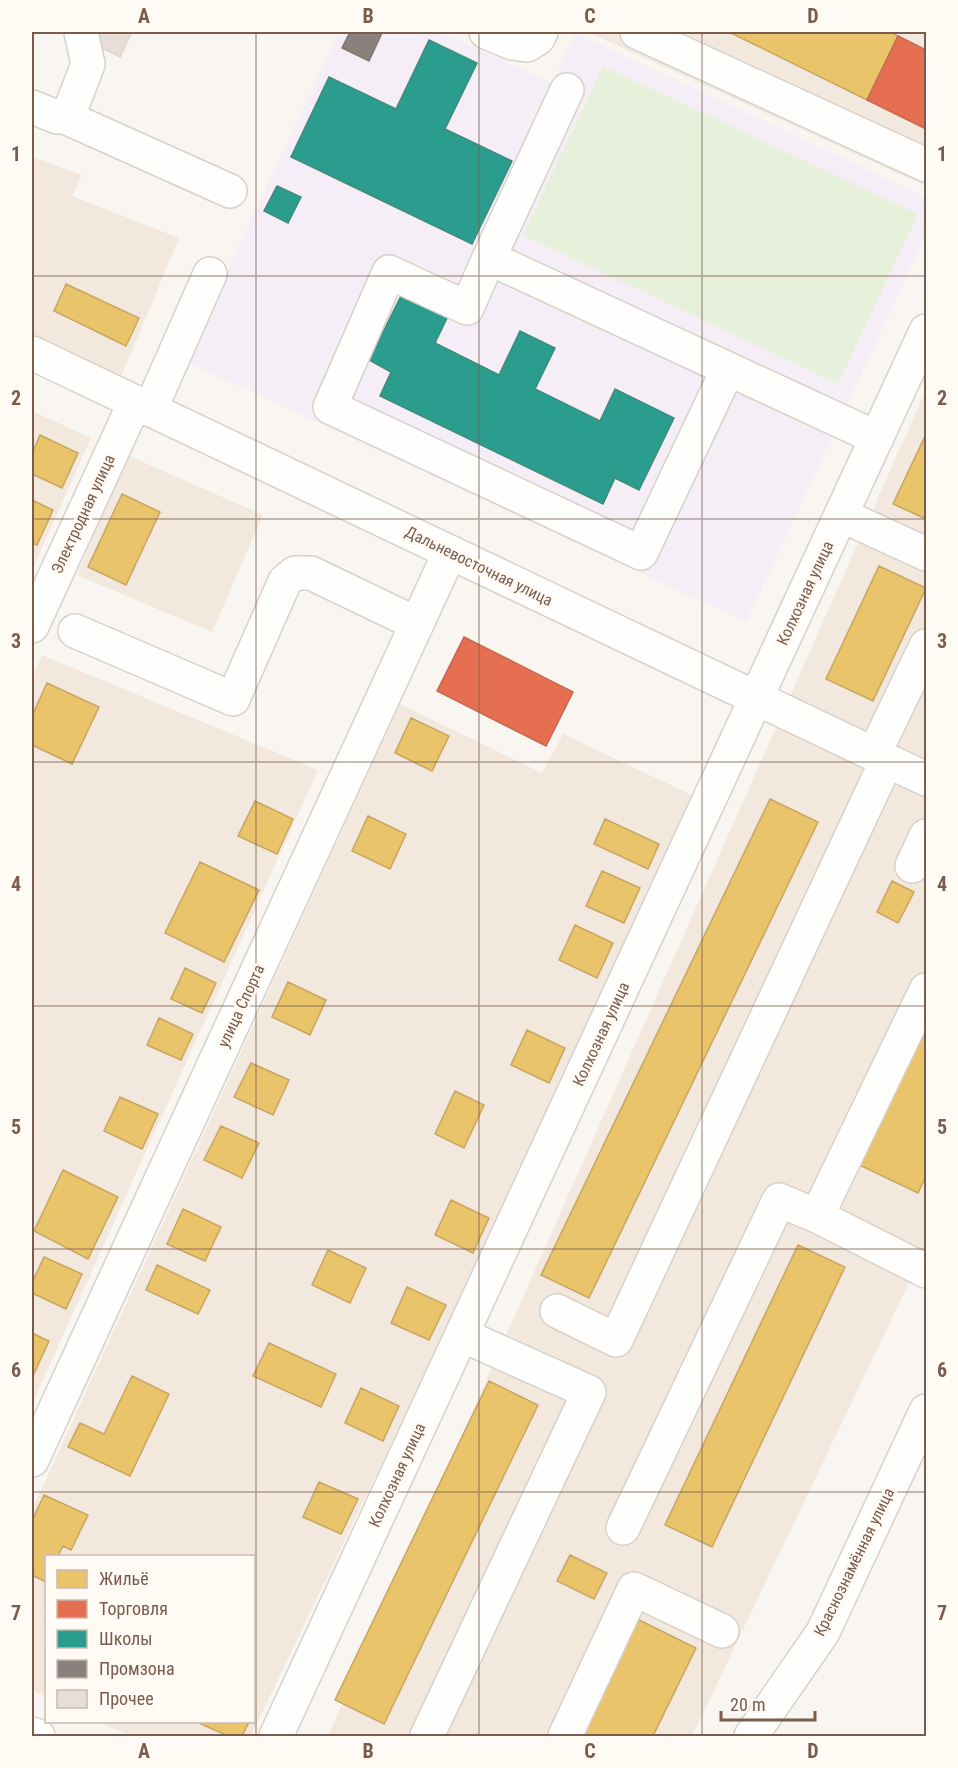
<svg xmlns="http://www.w3.org/2000/svg" width="958" height="1768" font-family="'Roboto Condensed',sans-serif">
<rect width="100%" height="100%" fill="#f9f5f0"/>
<path fill="#f2e8de" d="M588 32H926V186Z
M32 157 82 175 72 196 179 238 121 377 32 335Z
M926 390V1247L692 1736H328Z
M32 411 91 438 32 570Z
M127 455 263 515 212 632 77 575Z
M42 655 318 770 32 1404V679Z
M400 704 542 773 563 734 700 799 251 1736H131L98 1722H254V1556H46V1697L32 1690V1510Z"/>
<path fill="#f6eef6" d="M339 32H441L552 83 576 33 926 197V235L746 622 185 361Z"/>
<path fill="#e7f0db" d="M603 66 918 214 838 384 523 235Z"/>
<path fill="#e9c46a" stroke="#c8a561" stroke-width="1.5" d="M729 32H890L898 36 867 100Z
M66 284 139 318 126 346 54 311Z
M926 434V519L893 504Z
M40 435 78 453 62 488 32 474V454Z
M122 494 160 512 126 585 88 567Z
M32 500 53 510 37 545 32 543Z
M879 566 926 588 873 701 826 679Z
M47 683 99 707 72 764 32 745V716Z
M411 718 449 736 432 771 395 753Z
M770 799 818 822 589 1298 541 1275Z
M255 801 293 819 277 854 238 836Z
M368 816 406 834 390 869 352 851Z
M605 819 659 844 648 869 594 844Z
M200 862 259 890 224 962 165 933Z
M602 871 640 888 624 923 586 906Z
M892 881 914 892 898 923 877 912Z
M575 925 613 943 597 978 559 960Z
M185 968 216 983 202 1013 171 999Z
M288 982 326 1000 310 1035 272 1017Z
M159 1018 193 1034 181 1060 147 1045Z
M926 1021V1176L918 1193 857 1164Z
M527 1030 565 1048 549 1083 511 1065Z
M251 1063 289 1080 273 1115 234 1097Z
M455 1091 484 1105 464 1148 435 1134Z
M120 1097 158 1114 142 1149 104 1131Z
M221 1126 259 1143 242 1178 204 1160Z
M63 1170 118 1197 88 1259 34 1231Z
M451 1200 489 1218 473 1253 435 1235Z
M183 1209 221 1227 205 1261 167 1244Z
M798 1245 845 1267 712 1547 665 1525Z
M328 1250 366 1268 350 1303 312 1285Z
M44 1257 82 1274 66 1309 32 1293V1283Z
M157 1265 210 1290 198 1314 146 1290Z
M407 1287 446 1305 429 1340 391 1323Z
M32 1333 49 1341 32 1378Z
M269 1343 336 1374 321 1407 253 1376Z
M132 1376 169 1394 130 1476 68 1447 80 1423 104 1434Z
M489 1381 538 1405 384 1724 335 1700Z
M361 1388 399 1406 383 1441 345 1423Z
M319 1482 358 1499 341 1534 303 1517Z
M44 1495 88 1515 71 1550 63 1546 58 1556H46V1582L32 1575V1521Z
M570 1555 607 1573 594 1599 557 1581Z
M635 1618 696 1648 653 1736H578Z
M202 1722H249L242 1736H228L201 1724Z"/>
<path fill="#e76f51" stroke="#c66950" stroke-width="1.5" d="M898 36 926 50V129L867 100Z
M464 637 573 692 546 746 437 691Z"/>
<path fill="#2a9d8f" stroke="#428a7b" stroke-width="1.5" d="M429 40 477 63 445 129 512 161 472 244 291 157 329 77 396 109Z
M277 186 301 197 288 223 264 211Z
M402 294 448 316 435 343 499 375 520 331 555 348 535 389 600 421 615 389 674 418 639 490 615 478 603 504 380 396 391 372 369 360Z"/>
<path fill="#8a817c" stroke="#85766e" stroke-width="1.5" d="M350 32 382 33 369 61 342 48Z"/>
<path fill="#e6ded7" stroke="#e2d8d2" stroke-width="1.5" d="M97 32H132L120 57 91 43Z"/>
<g fill="none" stroke-linecap="round" stroke-linejoin="round">
<g stroke="#d7d1cb" stroke-width="36">
<path id="minor" d="M486 32 512 43 527 45 538 38 541 32
M637 32 926 165
M567 90 489 258 877 438
M32 107 57 117H65L70 111 88 64 81 32
M65 117 230 191
M489 258 467 308 389 272 330 407 641 553 728 369
M32 353 926 779
M150 410 210 274
M841 515 926 554
M32 626 135 402
M75 631 233 699 285 581 295 573H311L417 624
M874 754 926 646
M912 866 926 836
M817 1216 926 990
M557 1311 616 1340 887 760
M32 1460 450 552
M623 1528 779 1200 817 1216 926 1271
M32 1734 38 1736
M276 1736 926 331
M427 1736 589 1392 462 1335
M565 1736 634 1589 722 1631
M751 1736 823 1632 926 1411"/>
</g>
<use href="#minor" stroke="#fefefd" stroke-width="33"/>
</g>
<path fill="none" stroke="#7a5c4d" stroke-width="1.5" stroke-opacity="0.55" d="M256 32V1736M479 32V1736M702 32V1736M32 276H926M32 519H926M32 762H926M32 1006H926M32 1249H926M32 1492H926"/>
<g text-anchor="middle" dominant-baseline="central" stroke-width="6" stroke-linejoin="round" paint-order="stroke">
<g font-size="16" fill="#7a5c4d" stroke="#fffaf3">
<text transform="translate(83 514) rotate(-65)">Электродная улица</text>
<text transform="translate(479 566) rotate(26)">Дальневосточная улица</text>
<text transform="translate(805 593) rotate(-65)">Колхозная улица</text>
<text transform="translate(241 1006) rotate(-65)">улица Спорта</text>
<text transform="translate(601 1034) rotate(-65)">Колхозная улица</text>
<text transform="translate(397 1475) rotate(-65)">Колхозная улица</text>
<text transform="translate(854 1562) rotate(-64)">Краснознамённая улица</text>
</g>
</g>
<rect width="958" height="1768" fill="none" stroke="#fffaf3" stroke-width="66"/>
<rect x="45" y="1555" width="210" height="168" fill="#fffaf3" stroke="#cabbb1" stroke-width="1.5"/>
<rect x="57" y="1570" width="30" height="18" fill="#e9c46a" stroke="#cabbb1" stroke-width="1.5"/>
<text x="99" y="1585" font-size="18" fill="#7a5c4d">Жильё</text>
<rect x="57" y="1600" width="30" height="18" fill="#e76f51" stroke="#cabbb1" stroke-width="1.5"/>
<text x="99" y="1615" font-size="18" fill="#7a5c4d">Торговля</text>
<rect x="57" y="1630" width="30" height="18" fill="#2a9d8f" stroke="#cabbb1" stroke-width="1.5"/>
<text x="99" y="1645" font-size="18" fill="#7a5c4d">Школы</text>
<rect x="57" y="1660" width="30" height="18" fill="#8a817c" stroke="#cabbb1" stroke-width="1.5"/>
<text x="99" y="1675" font-size="18" fill="#7a5c4d">Промзона</text>
<rect x="57" y="1690" width="30" height="18" fill="#e6ded7" stroke="#cabbb1" stroke-width="1.5"/>
<text x="99" y="1705" font-size="18" fill="#7a5c4d">Прочее</text>
<path d="M721 1711v9h94v-9" fill="none" stroke="#7a5c4d" stroke-width="3"/>
<text x="730" y="1711" font-size="18" fill="#7a5c4d" stroke="#fffaf3" stroke-width="4.5" paint-order="stroke">20 m</text>
<rect x="33" y="33" width="892" height="1702" fill="none" stroke="#7a5c4d" stroke-width="2"/>
<g font-size="20" text-anchor="middle" font-weight="bold" fill="#7a5c4d">
<text x="144" y="23">A</text>
<text x="368" y="23">B</text>
<text x="590" y="23">C</text>
<text x="813" y="23">D</text>
<text x="16" y="161">1</text>
<text x="942" y="161">1</text>
<text x="16" y="405">2</text>
<text x="942" y="405">2</text>
<text x="16" y="648">3</text>
<text x="942" y="648">3</text>
<text x="16" y="891">4</text>
<text x="942" y="891">4</text>
<text x="16" y="1134">5</text>
<text x="942" y="1134">5</text>
<text x="16" y="1377">6</text>
<text x="942" y="1377">6</text>
<text x="16" y="1620">7</text>
<text x="942" y="1620">7</text>
<text x="144" y="1758">A</text>
<text x="368" y="1758">B</text>
<text x="590" y="1758">C</text>
<text x="813" y="1758">D</text>
</g>
</svg>
